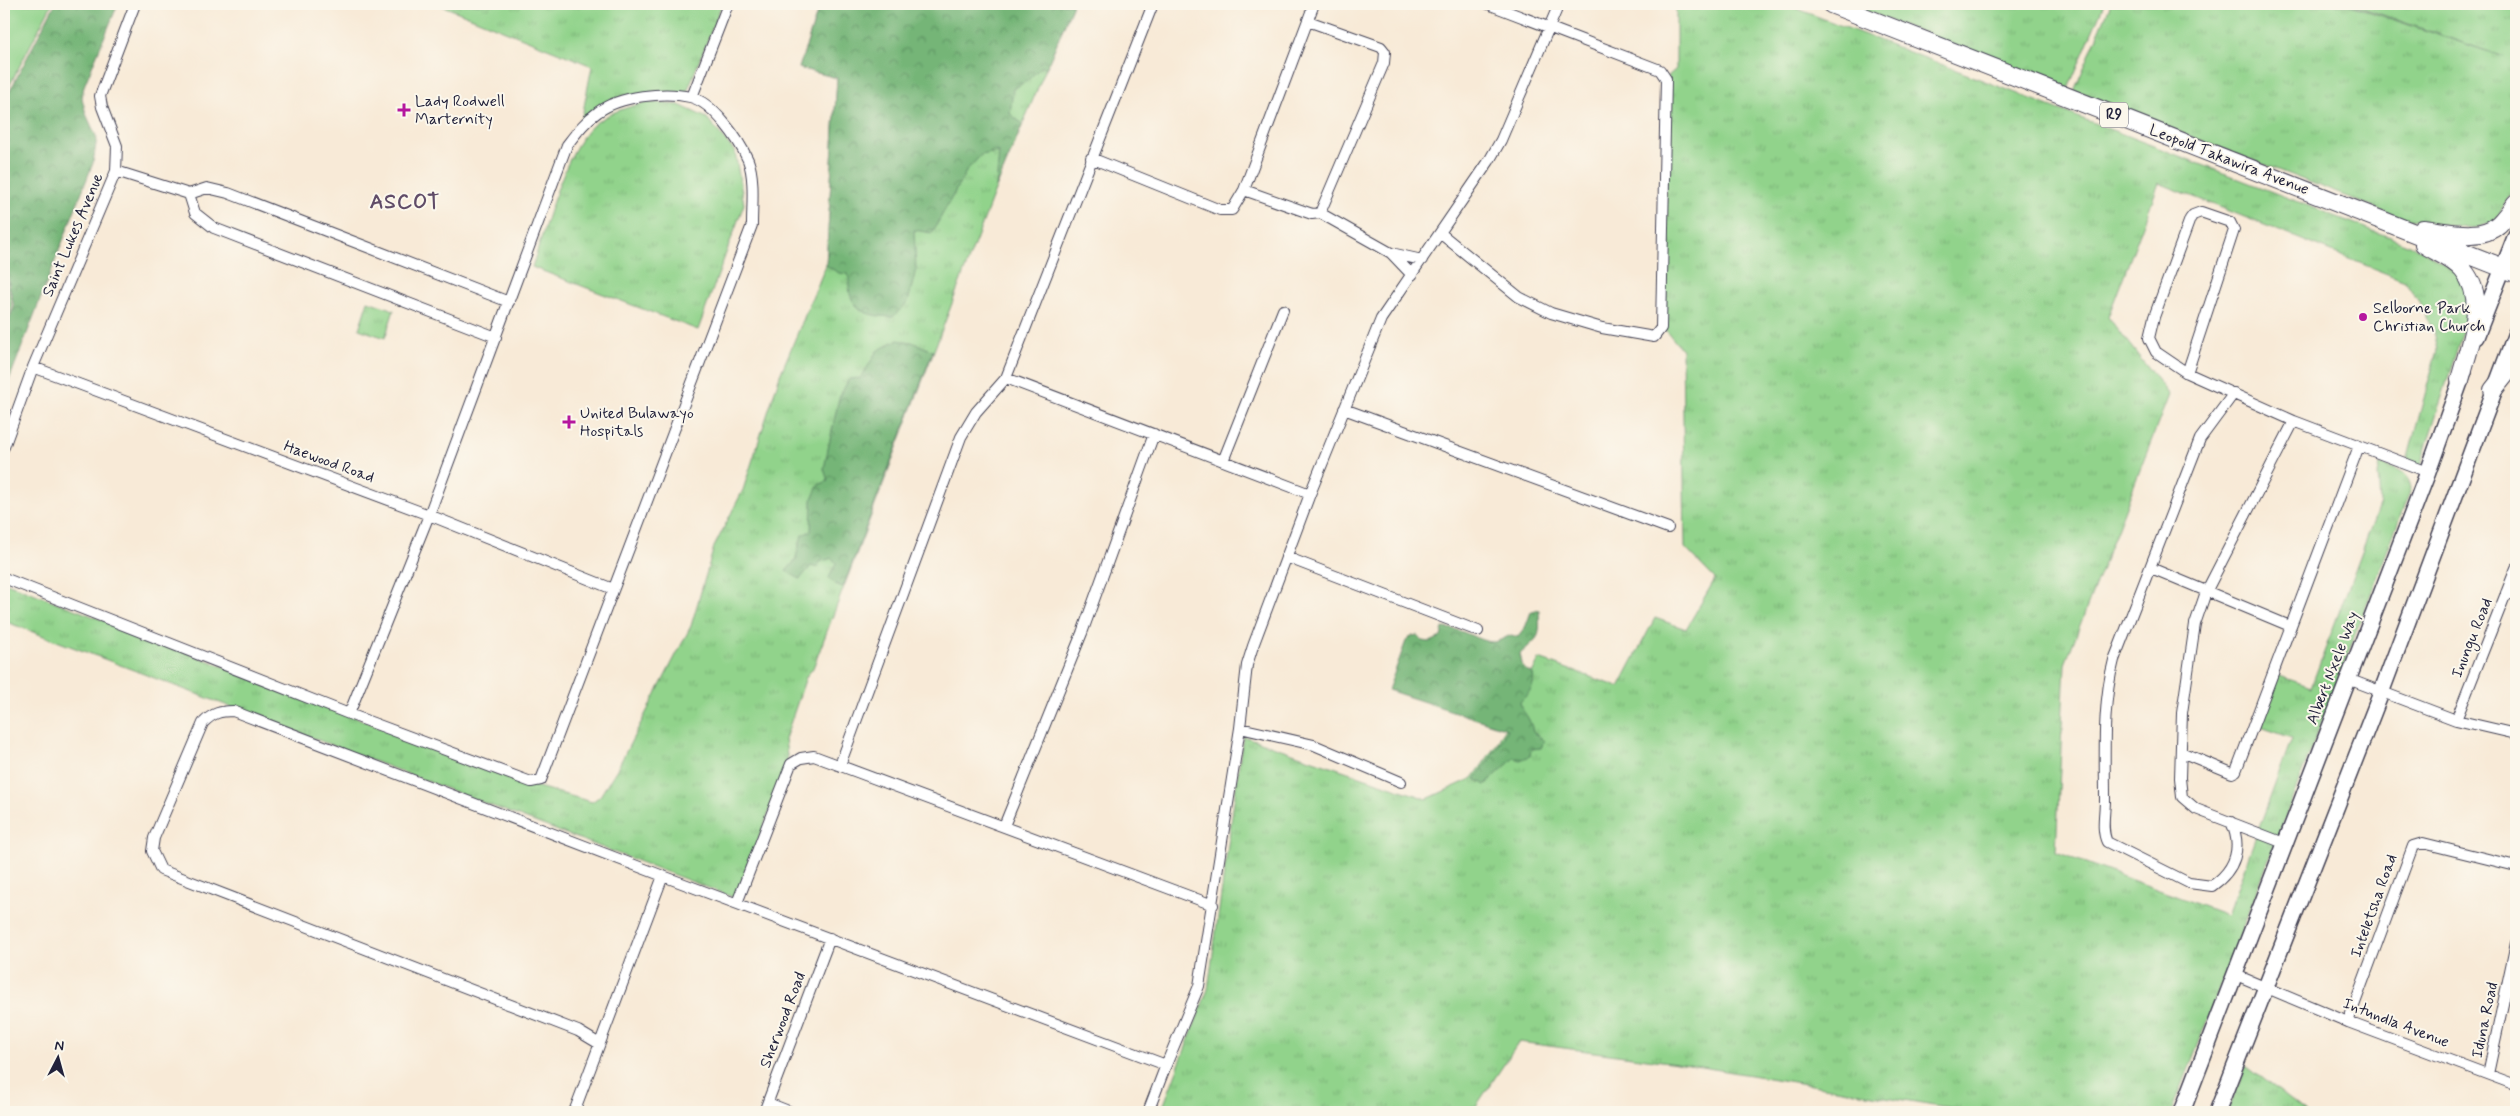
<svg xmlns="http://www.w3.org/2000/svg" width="2520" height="1116" font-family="Mynerve,sans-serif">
<defs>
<pattern id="grass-tufts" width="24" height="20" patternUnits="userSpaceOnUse" patternTransform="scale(1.25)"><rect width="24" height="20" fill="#91d38b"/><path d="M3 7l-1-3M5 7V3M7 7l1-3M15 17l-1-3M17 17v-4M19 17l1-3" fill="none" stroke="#7db579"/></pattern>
<pattern id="forest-crowns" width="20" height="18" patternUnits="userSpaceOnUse" patternTransform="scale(1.25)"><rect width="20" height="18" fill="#74b577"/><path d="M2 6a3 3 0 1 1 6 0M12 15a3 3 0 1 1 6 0" fill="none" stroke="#5f9363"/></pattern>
</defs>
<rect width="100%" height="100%" fill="#fbf7ec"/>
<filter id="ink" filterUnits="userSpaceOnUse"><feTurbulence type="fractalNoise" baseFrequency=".02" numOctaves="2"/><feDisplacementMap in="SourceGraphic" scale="10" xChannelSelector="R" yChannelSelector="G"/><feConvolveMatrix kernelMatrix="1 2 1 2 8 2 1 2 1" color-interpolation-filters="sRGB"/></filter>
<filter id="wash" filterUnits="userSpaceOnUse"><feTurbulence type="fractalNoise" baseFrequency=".0096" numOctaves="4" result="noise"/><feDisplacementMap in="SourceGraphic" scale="20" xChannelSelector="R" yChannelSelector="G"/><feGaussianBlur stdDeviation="1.12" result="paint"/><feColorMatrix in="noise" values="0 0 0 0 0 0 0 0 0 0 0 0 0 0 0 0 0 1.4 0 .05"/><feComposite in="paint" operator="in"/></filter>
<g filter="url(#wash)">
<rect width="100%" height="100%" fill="#f8ead7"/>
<path fill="url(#grass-tufts)" stroke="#5a7a63" d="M438 4H722L686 94 653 92 581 122 592 66Z
M820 4H1073L996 188 813 668 806 677 785 739 788 764 735 898 4 621V582L531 785 592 802 600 796 617 769 691 626 714 547 743 490 780 375 826 265 837 78 799 68Z
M1676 4H1785L2423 250 2459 273 2472 302 2420 466 2407 461 2437 350 2433 331 2423 308 2405 281 2159 183 2108 317 2169 395 2065 664 2056 852 2227 915 2292 738 2255 725 2274 674 2311 687 2380 503 2378 475 2380 464C2394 469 2409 471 2411 489L2172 1112H1977L1677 1063 1519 1042 1472 1112H1161L1208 989 1243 736 1427 799 1473 778 1497 744 1539 659 1619 687 1655 618 1686 629 1715 579 1685 548 1682 350 1665 329 1667 77 1676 69Z
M1847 4H2104L2068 89Z
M2111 4H2347L2504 57 2351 4H2516V186L2494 222 2471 229 2399 217 2074 91Z
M648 102 679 105 707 118 735 152 744 204 698 330 532 267C545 229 564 152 592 126 608 112 628 107 648 102Z
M4 278 7 281 12 307 4 330Z
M368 301 394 310 385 338 359 329Z
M2246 1066 2305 1112H2228Z"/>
<path fill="url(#forest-crowns)" stroke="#4b6c59" d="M55 4H118L84 86 82 98 86 114 97 138 93 163 4 393V333L14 307 8 279 4 276V102Z
M820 4H1073L1047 67H1041L1028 80 1013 89 1010 114 1023 124 996 188 999 152 981 155 967 170 932 233 914 230 916 269 908 302 893 317C874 316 857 315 850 294 848 287 850 280 848 274L839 273 826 265 837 78 799 68Z
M897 340 912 342 933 351 843 587 835 584 829 578 836 563 832 558 820 562 817 568 811 566 800 579 786 571 795 561 802 535 811 531 812 500 818 485 828 481 824 469 828 449 839 398 849 379 861 378 877 351Z
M1539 610C1540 639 1541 635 1520 654L1523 668 1533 674C1536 686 1528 694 1520 702 1522 714 1530 715 1533 732L1544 741 1541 748 1531 749 1530 756 1520 760 1514 758 1485 785 1475 779 1499 745 1507 729 1388 690 1406 641 1411 636 1418 635 1422 641 1430 642 1441 637 1443 628C1464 628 1478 642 1493 642 1498 642 1506 637 1511 635L1518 637 1525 628 1531 612Z"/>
<path fill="#91d38b" stroke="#5a7a63" d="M4 4H52L4 96Z"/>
</g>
<g filter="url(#ink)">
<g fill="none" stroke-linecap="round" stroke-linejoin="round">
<g stroke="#424052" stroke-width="12">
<path id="minor" d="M692 97 728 4
M1091 158 1220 210H1232L1244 190 1314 4
M116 171 189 194 207 188 228 193 509 302
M1244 190 1312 214 1320 213 1384 63 1385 52 1381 47 1308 21
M189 194 195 213 214 228 496 337
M1320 213 1391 253 1422 260
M1440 233 1519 297 1551 313 1602 328 1654 337 1661 328 1666 79 1660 70 1488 4
M1391 253 1412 275
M33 367 429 515 613 589
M2187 373 2234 230 2230 222 2201 212 2193 215 2190 219 2154 317 2149 338 2156 352 2187 373 2294 421 2428 472
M1006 378 1310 494
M1344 409 1668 528
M4 447 33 367 116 171 117 146 102 107 100 96 135 4
M1223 461 1283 310
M1286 557 1478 631
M2151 568 2290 626
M4 578 349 714 531 782 541 780 752 225C752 205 755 178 748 160 739 140 713 102 690 97 665 91 619 96 598 112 585 121 577 132 567 145L429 515 349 714
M2506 593 2516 595
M2348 679 2456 720 2516 734
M2456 720 2516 568
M1240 728 1314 745 1401 782
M2181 752 2232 773 2236 771 2359 446
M840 765 961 437 976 412 1006 378 1153 4
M2231 822C2243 848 2235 870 2212 886L2189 883 2107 842C2101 830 2105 813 2105 800 2105 754 2102 705 2114 660L2200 439 2234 393
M1004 826 1082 633 1154 434
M2284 843 2196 809 2182 797 2180 778 2182 713 2195 624 2206 592 2294 421
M737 903 791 764 801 758 814 756 1213 905
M2236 975 2348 1022 2516 1085
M2348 1022 2413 846 2423 843 2516 866
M598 1043 578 1031 161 870 152 851 154 838 203 723C213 713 220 711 233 711L663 876 1166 1065 1148 1112
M1166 1065 1199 986 1240 728 1247 665 1253 646 1310 494 1381 319 1489 161 1501 140 1559 4
M2488 1074 2516 943
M768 1103 791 1112
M574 1112 663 876
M764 1112 830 938"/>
</g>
<g stroke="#424052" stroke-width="18">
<path id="secondary" d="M2476 337 2516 235
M2182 1112 2428 472 2464 371
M2217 1112 2381 693 2516 333"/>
</g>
<g stroke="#424052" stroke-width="20">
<path id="trunk" d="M1831 4 2516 273
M2423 229C2445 231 2480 242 2499 224 2505 218 2511 210 2516 203
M2424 244C2436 252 2454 259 2463 270 2489 301 2469 345 2460 380
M2493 390 2516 361"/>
</g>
<use href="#minor" stroke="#fff" stroke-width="10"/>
<use href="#secondary" stroke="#fff" stroke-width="15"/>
<use href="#trunk" stroke="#fff" stroke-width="18"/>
</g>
</g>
<g fill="#b5179e" stroke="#fbf7ec" stroke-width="2">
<path d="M401.5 102.5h5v5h5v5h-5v5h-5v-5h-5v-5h5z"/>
<circle cx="2363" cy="317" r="5"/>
<path d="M566.5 414.5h5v5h5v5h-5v5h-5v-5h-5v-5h5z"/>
</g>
<g text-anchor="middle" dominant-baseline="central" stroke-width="4" stroke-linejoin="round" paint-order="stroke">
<rect fill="#fbf7ec" stroke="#636270" stroke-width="1" x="2100" y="102.5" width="28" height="25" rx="4"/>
<g font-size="15" font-weight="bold" fill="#22223b">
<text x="2114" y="115">R9</text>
</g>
<g font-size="16" fill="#22223b" stroke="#fbf7ec" text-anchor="start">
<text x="415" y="101">Lady Rodwell<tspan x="415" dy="18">Marternity</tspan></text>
<text x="2373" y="308">Selborne Park<tspan x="2373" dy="18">Christian Church</tspan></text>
<text x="580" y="413">United Bulawayo<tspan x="580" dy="18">Hospitals</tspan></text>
</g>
<g font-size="16" fill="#22223b" stroke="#fbf7ec">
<text transform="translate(2229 160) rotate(21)">Leopold Takawira Avenue</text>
<text transform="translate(73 235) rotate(-67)">Saint Lukes Avenue</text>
<text transform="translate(329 462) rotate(20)">Haewood Road</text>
<text transform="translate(2472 638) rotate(-68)">Inungu Road</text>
<text transform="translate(2333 668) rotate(-69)">Albert Nxele Way</text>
<text transform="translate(2374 906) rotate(-70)">Inteletsha Road</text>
<text transform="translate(783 1020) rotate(-69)">Sherwood Road</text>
<text transform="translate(2485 1020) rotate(-78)">Iduna Road</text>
<text transform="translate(2396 1023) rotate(21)">Intundla Avenue</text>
</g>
<g font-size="21" font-weight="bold" letter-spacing="1" fill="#604c68" stroke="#fbf7ec">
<text x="405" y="202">ASCOT</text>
</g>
</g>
<rect width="2520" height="1116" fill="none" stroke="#fbf7ec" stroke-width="20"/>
<g transform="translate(58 1058) rotate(6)" stroke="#fbf7ec" stroke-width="4" paint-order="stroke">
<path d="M0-4L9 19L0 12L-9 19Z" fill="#22223b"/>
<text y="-8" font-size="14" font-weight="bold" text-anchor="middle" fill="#22223b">N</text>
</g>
</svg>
